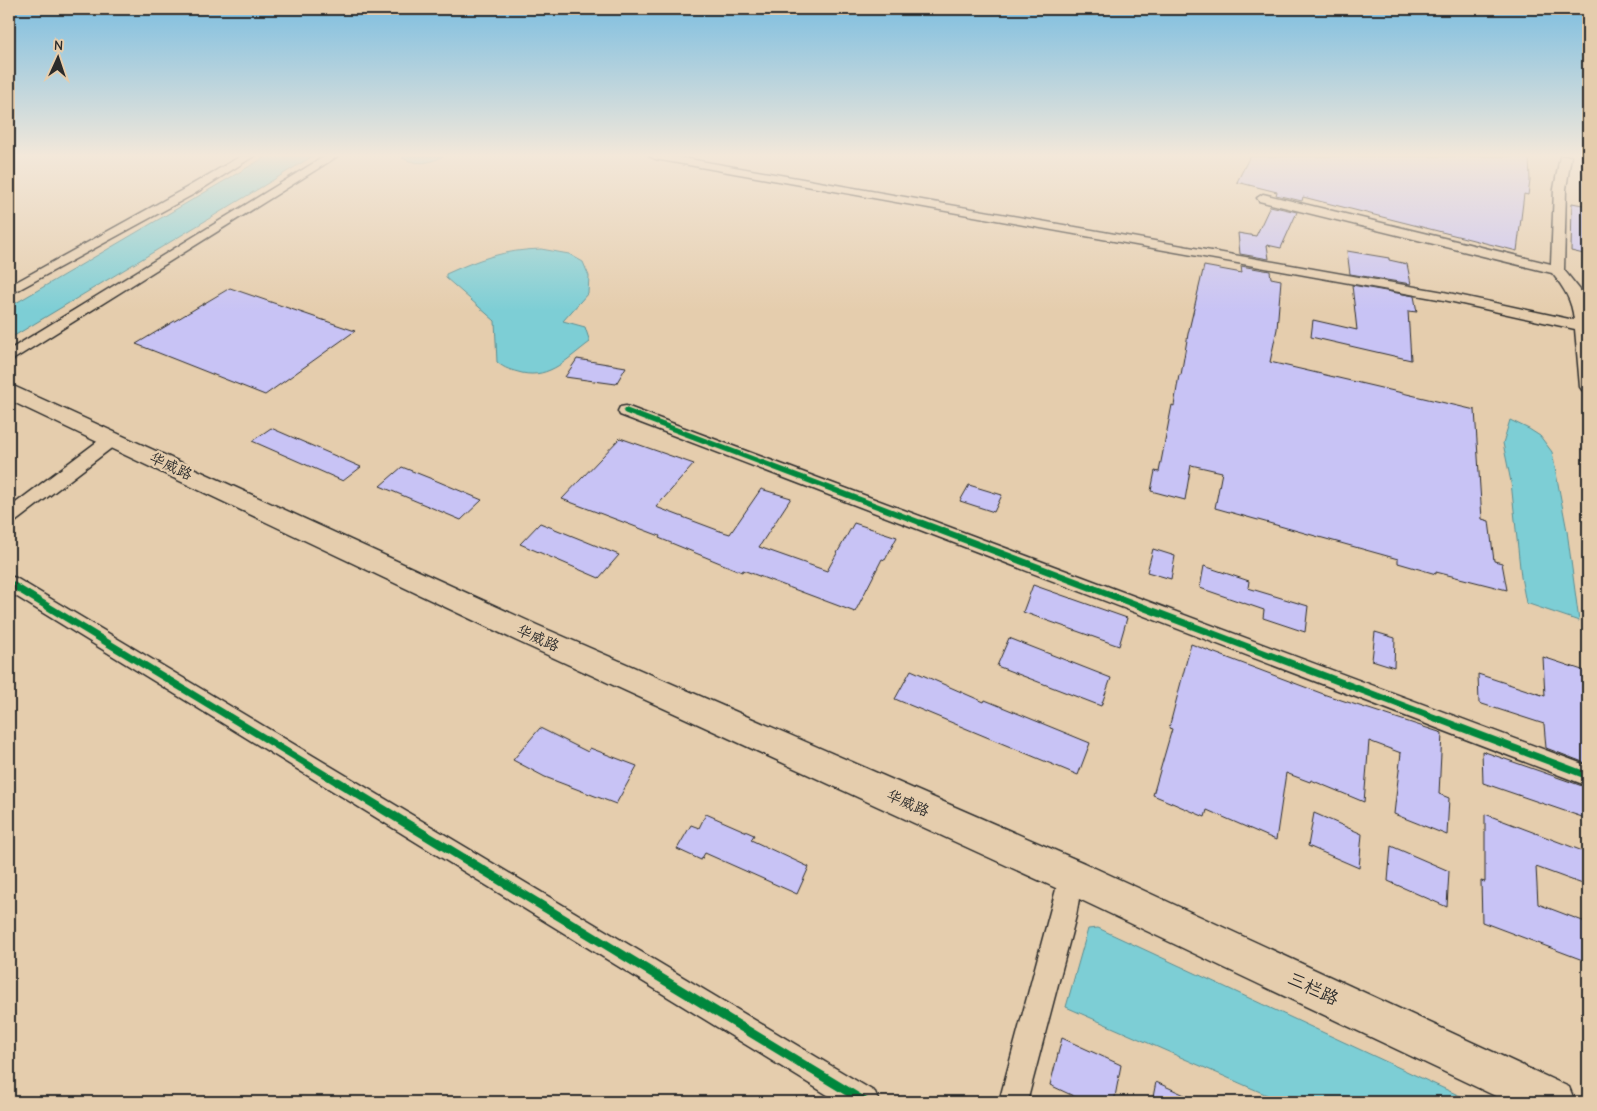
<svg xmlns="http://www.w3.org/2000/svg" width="1597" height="1111" font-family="'Comic Neue','LXGW WenKai TC',sans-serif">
<rect width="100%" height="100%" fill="#e5cdad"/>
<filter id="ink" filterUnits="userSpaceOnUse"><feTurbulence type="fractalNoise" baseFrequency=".02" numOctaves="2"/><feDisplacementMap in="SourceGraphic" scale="10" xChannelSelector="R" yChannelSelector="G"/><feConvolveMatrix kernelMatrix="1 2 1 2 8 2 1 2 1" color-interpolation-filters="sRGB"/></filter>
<g filter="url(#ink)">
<path fill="#7dced5" stroke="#5c8d91" d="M267 156H313L9 339V307Z
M404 156H443C430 164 416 165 402 158Z
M541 249 569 254 583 262 589 276 588 293 563 321 585 327 590 342C568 358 550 379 522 373 511 370 505 369 497 362L495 321 446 278V274C479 259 504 250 541 249Z
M1510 420 1529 429 1540 436 1552 452 1567 531 1579 621 1526 603 1521 577 1511 482 1503 443Z
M1098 928 1473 1102H1283L1066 1007 1088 929Z"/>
<path fill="#c8c3f5" stroke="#2b2b2b" d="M1250 156H1529L1530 181 1528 195 1524 194 1517 251 1303 197 1302 201 1276 195 1277 192 1237 182Z
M1572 203 1588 206V255L1571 251Z
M1270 206 1297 212 1281 248 1267 245 1269 259 1240 254 1238 233 1256 236Z
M1347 251 1389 258V260L1407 264 1411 284 1350 274Z
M1204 266 1242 273 1241 266 1270 271 1271 278 1281 280 1277 329 1270 362 1475 410 1482 519 1489 521 1494 561 1502 563 1507 590 1436 572V574L1398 563V559L1215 508 1222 472 1191 465 1185 500 1151 491 1155 471 1159 472 1172 405 1174 406 1179 375H1181L1188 334Z
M1352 285 1414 296 1417 312 1408 311 1411 360 1311 337 1313 320 1357 330Z
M230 288 355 331 265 395 136 344Z
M577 359 626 367 616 384 565 377Z
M271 428 361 467 343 481 252 441Z
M620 438 694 464 656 507 720 531 730 534 761 489 791 498 759 547 827 571 854 523 897 537 885 560 882 559 855 612 743 570 742 572 659 538 660 536 562 499Z
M402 467 437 481 482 500 461 520 380 486Z
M969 485 1002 495 994 512 960 501Z
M540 523 580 539 619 555 599 578 520 544Z
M1153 549 1175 556 1171 579 1147 572Z
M1204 566 1249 581 1248 588 1308 606 1305 632 1263 618 1264 610 1200 588Z
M1033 585 1127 618 1119 646 1023 612Z
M1375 632 1395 638 1394 667 1372 660Z
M1009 638 1111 678 1101 706 997 666Z
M1191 644 1326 695 1442 733 1439 794 1449 798 1447 835 1394 814 1401 753 1369 741 1364 802 1311 780 1310 782 1286 773 1276 840 1207 810 1205 817 1153 795 1172 729 1169 728Z
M1543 657 1588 672V764L1546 748 1544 724 1479 703 1478 674 1545 696Z
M911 670 984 702 985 700 1090 743 1078 775 895 699Z
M540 728 588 752 590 748 637 766 616 804 545 777 513 760Z
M1482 751 1588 788V819L1483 783Z
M1314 813 1362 834 1359 868 1308 846Z
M706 814 754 835 751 840 809 867 797 894 705 853 701 860 677 849 691 825 699 828Z
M1485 814 1588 853V886L1536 867 1538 904 1588 923V962L1482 922 1481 881 1485 882Z
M1391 846 1449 871 1447 907 1388 881Z
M1062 1038 1121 1065 1114 1102H1086L1050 1085Z
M1156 1082 1200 1102H1152Z"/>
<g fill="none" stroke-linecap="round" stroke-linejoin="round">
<g stroke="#2b2b2b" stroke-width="3">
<path id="minor" d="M241 156H254L194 194 9 295V286L186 188Z
M325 156H338L14 359 9 361V350Z
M649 156H672L1444 292 1574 320C1572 300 1564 288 1552 273L1259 201 1257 198 1263 194 1551 264 1554 189 1560 156H1571L1566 189 1564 270 1580 290 1587 310 1588 392 1582 390 1580 387 1575 329 1444 300 655 159Z
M626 406 1588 766V786L620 415 618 411 620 407Z
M112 433 118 435 120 439 118 443 15 522 9 523V508L106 435Z
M9 576 16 578 875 1092 879 1102H839L9 592Z
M1071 864 1080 867 1083 876 1076 916 1027 1102H999L1062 867Z"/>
</g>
<g stroke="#2b2b2b" stroke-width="3">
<path id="secondary" d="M9 384 537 625 1084 863 1569 1087 1575 1102H1508L1058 889 517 641 9 400Z"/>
</g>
<use href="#minor" fill="#e5cdad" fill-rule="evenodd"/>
<use href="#secondary" fill="#e5cdad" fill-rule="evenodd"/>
<g stroke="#e5cdad" stroke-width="8">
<path id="cycleway-far2" d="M626 411 924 524"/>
</g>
<g stroke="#e5cdad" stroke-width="10">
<path id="cycleway-far1" d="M921 523 1588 776
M9 583 340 784"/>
</g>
<g stroke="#e5cdad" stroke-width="12">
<path id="cycleway" d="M338 782 865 1102"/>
</g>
<use href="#cycleway-far2" stroke="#00873e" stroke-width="5.5"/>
<use href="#cycleway-far1" stroke="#00873e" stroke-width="7"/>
<use href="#cycleway" stroke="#00873e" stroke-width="9"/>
</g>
</g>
<linearGradient id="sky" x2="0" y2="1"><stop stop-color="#7dbee0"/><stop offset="0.5" stop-color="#f3e8da"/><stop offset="1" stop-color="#f3e8da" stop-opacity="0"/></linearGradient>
<rect width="1597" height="311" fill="url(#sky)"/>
<g text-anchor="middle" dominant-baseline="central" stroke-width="4.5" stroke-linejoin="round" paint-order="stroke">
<g font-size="15" fill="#2b2b2b" stroke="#e5cdad">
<text transform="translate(171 466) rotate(25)">华威路</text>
<text transform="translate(538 638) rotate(24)">华威路</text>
<text transform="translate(908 803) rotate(24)">华威路</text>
</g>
<g font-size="18" fill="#2b2b2b" stroke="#e5cdad">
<text transform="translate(1313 989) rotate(25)">三栏路</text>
</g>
</g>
<rect width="1597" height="1111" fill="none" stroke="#e5cdad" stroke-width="30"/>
<rect x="15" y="15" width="1567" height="1081" fill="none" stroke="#2b2b2b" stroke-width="2" filter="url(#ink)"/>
<g transform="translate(58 58) rotate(3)" stroke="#e5cdad" stroke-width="4" paint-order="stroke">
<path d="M0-4L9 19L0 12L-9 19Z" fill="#2b2b2b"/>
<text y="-8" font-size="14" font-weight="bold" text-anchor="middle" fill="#2b2b2b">N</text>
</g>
</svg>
